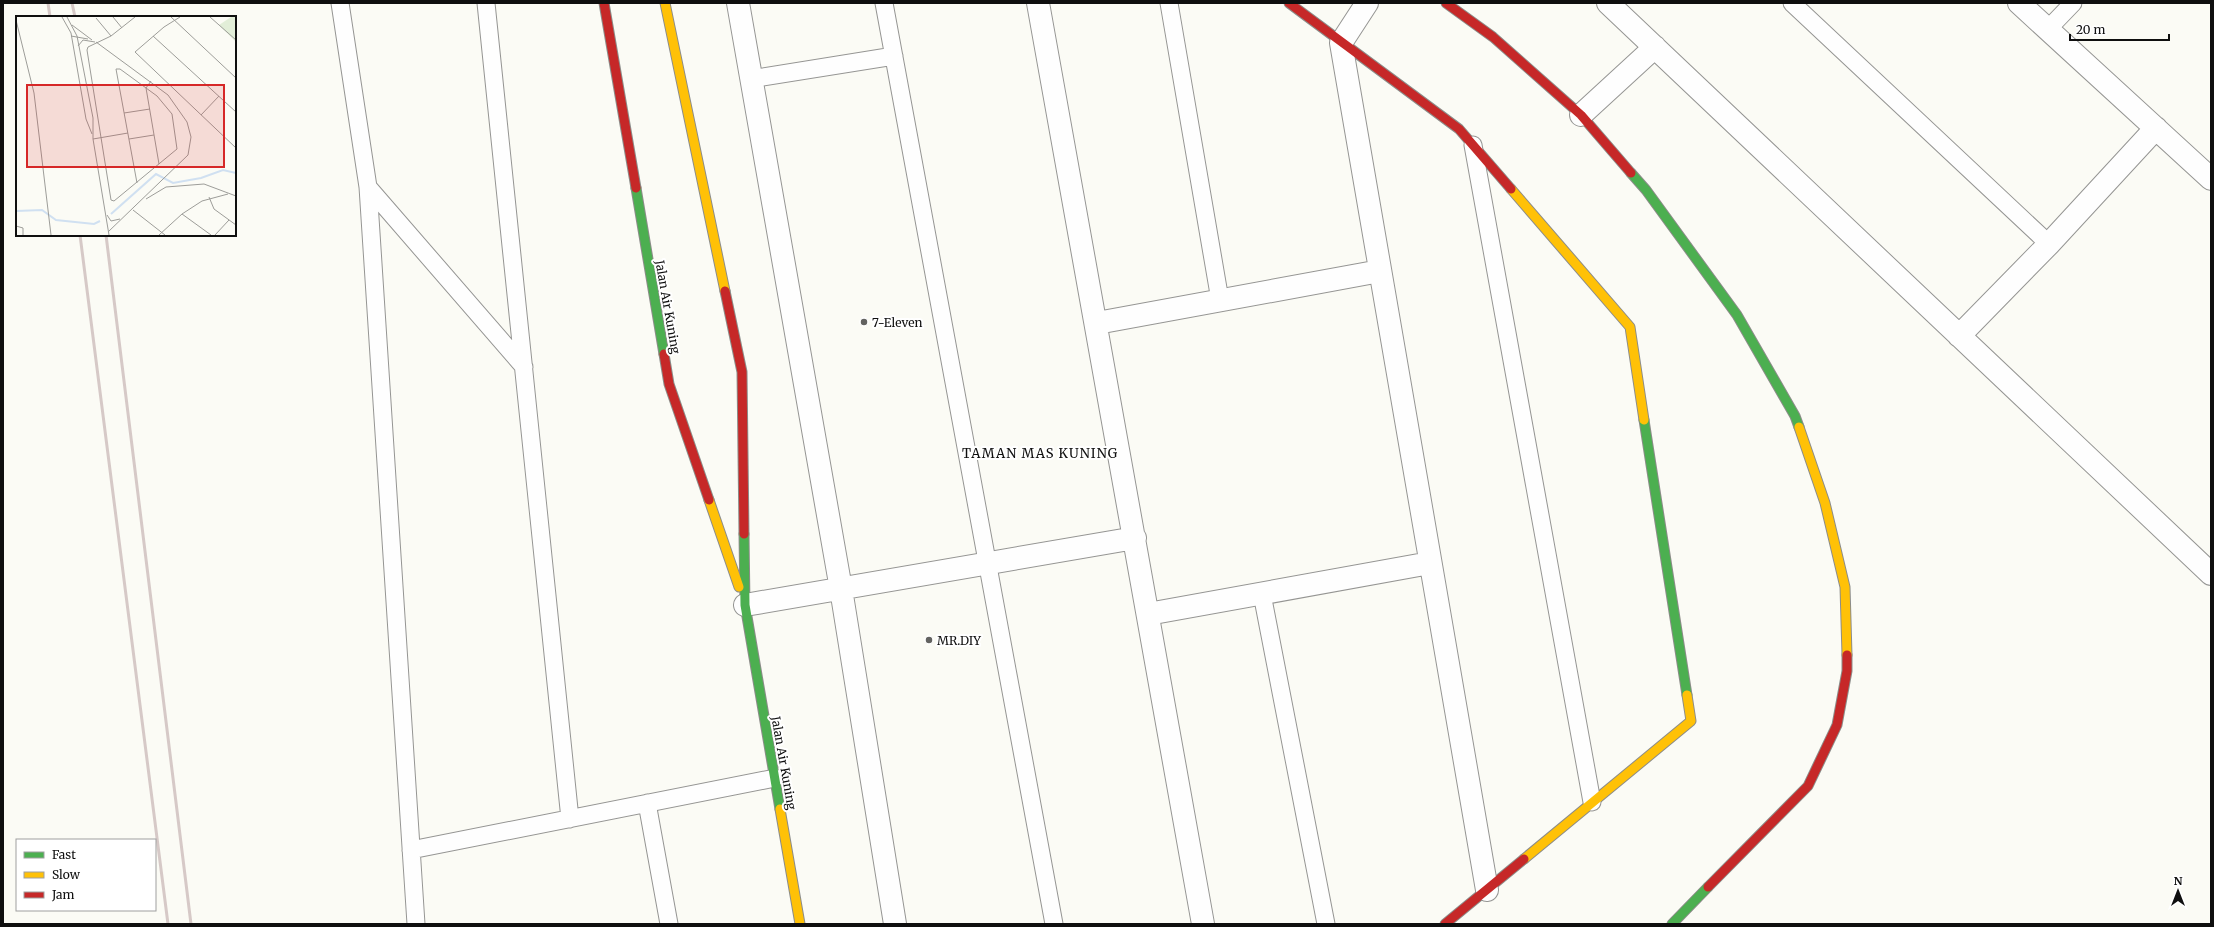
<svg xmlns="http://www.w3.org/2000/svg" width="2214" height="927" font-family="Merriweather,serif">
<rect width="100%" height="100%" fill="#fbfbf5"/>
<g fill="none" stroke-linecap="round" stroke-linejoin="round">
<g stroke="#959593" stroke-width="19">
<path id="lane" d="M340 3 368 187 416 924
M486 3 570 819
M884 3 1054 924
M1169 3 1220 300
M1792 3 2049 244
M2048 29 2073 3
M750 79 894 56
M1473 145 1592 802
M368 187 524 367
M1262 594 1326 924
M647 803 669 924
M411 850 775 778"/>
</g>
<g stroke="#959593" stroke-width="24">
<path id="street" d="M738 3 841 589 895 924
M1038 3 1203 924
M1367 3 1341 43 1487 890
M1608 3 2211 574
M2019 3 2211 179
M1581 115 1655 47
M1097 323 1380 271
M1959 336 2049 244 2156 128
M745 605 1135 538
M1148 614 1430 563"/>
</g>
<g stroke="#8c8c89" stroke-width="11">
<path id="fast" d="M1631 173 1646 190 1737 315 1795 416 1799 427
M636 188 664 354
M1644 420 1687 695
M744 534 745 605 780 809
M1672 924 1708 887"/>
</g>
<g stroke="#8c8c89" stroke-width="11">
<path id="slow" d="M665 3 725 291
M1511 189 1630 327 1644 420
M1799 427 1825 503 1845 587 1847 655
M709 500 739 587
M780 809 800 924
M1524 859 1691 721 1687 695"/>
</g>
<g stroke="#8c8c89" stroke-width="11">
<path id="jam" d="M604 3 636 188
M1289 3 1459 129 1511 189
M1446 3 1493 37 1581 115 1631 173
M725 291 742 372 744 534
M664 354 669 384 709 500
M1708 887 1808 786 1837 725 1847 671V655
M1445 924 1524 859"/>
</g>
<use href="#lane" stroke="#fefefe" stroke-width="17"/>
<use href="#street" stroke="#fefefe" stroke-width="22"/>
<use href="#fast" stroke="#4caf50" stroke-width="9"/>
<use href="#slow" stroke="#ffc107" stroke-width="9"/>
<use href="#jam" stroke="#c62828" stroke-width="9"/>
<path stroke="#d6c9c7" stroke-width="3" d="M48 3 50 17
M72 3 75 17
M80 235 168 924
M106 235 191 924"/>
</g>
<g fill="#626260" stroke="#fff" stroke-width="1.5">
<circle cx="864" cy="322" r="4"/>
<circle cx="929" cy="640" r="4"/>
</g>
<g text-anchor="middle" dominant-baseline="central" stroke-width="4" stroke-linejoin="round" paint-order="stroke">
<g font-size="12" fill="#0f0f0f" stroke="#fff">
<text transform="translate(668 307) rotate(80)">Jalan Air Kuning</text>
<text transform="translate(784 763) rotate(80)">Jalan Air Kuning</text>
</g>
<g font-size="12" fill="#0f0f0f" stroke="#fff" text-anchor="start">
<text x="872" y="322">7-Eleven</text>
<text x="937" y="640">MR.DIY</text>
</g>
<g font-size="13" letter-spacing="1" fill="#0f0f0f" stroke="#fff">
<text x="1040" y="453">TAMAN MAS KUNING</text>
</g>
</g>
<g transform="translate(16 16)">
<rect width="220" height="220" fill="#fbfbf5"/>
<path d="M215 1H220V26L203 9Z" fill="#e2eed8"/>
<path fill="none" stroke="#d0e0f1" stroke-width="2" d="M0 195 26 194 40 204 78 208 84 205M95 198 140 158 157 167 185 162 207 154 220 157"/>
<path fill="none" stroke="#9d9d99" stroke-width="1" d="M46 1 55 17 70 103 76 118M51 1 61 20 77 102V123L93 219M97 1 106 12M119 1 95 20 72 31 71 34 95 184 98 185 161 133 156 98 141 80 104 53H100L121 167M155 1 220 62M164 1 148 11 119 36 220 132M194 1 220 24M80 2 95 20M0 4 18 77 35 219M56 9 76 24M55 20 72 23M137 20 220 96M80 26 152 79 171 106 175 121 172 139 92 216M62 30 67 24 79 26M135 65 130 72 143 148M108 97 134 93M185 99 203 80M77 123 112 117M113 123 138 119M0 142V178M193 181 198 193 220 209M130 183 150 171 188 168 220 180M117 194 149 219M166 198 195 219M91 199 95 205 104 203M0 210 7 212V219M143 219 166 198 186 185 212 178M199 219 213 204"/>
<path fill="#d62828" fill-opacity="0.15" stroke="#d62828" stroke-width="2" d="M11 69H208V151H11Z"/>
<rect width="220" height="220" fill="none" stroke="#0f0f0f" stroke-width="2"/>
</g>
<rect width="2214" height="927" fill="none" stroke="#0f0f0f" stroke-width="8"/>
<rect x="16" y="839" width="140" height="72" fill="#ffffff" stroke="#9f9f9f"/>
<rect x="24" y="852" width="20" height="6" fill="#4caf50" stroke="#9f9f9f"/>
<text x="52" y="859" font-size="12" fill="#0f0f0f">Fast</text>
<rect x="24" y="872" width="20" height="6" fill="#ffc107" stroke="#9f9f9f"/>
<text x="52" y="879" font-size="12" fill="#0f0f0f">Slow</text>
<rect x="24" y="892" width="20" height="6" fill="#c62828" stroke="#9f9f9f"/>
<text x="52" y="899" font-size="12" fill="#0f0f0f">Jam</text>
<g transform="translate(2178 891)" stroke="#ffffff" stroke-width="3" paint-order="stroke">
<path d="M0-3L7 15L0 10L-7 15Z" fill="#0f0f0f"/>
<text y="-6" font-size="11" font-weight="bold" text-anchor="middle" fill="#0f0f0f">N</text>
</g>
<path d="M2070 34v6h99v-6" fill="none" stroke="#0f0f0f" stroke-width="2"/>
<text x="2076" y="34" font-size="12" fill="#0f0f0f" stroke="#ffffff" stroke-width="3" paint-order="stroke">20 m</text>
</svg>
